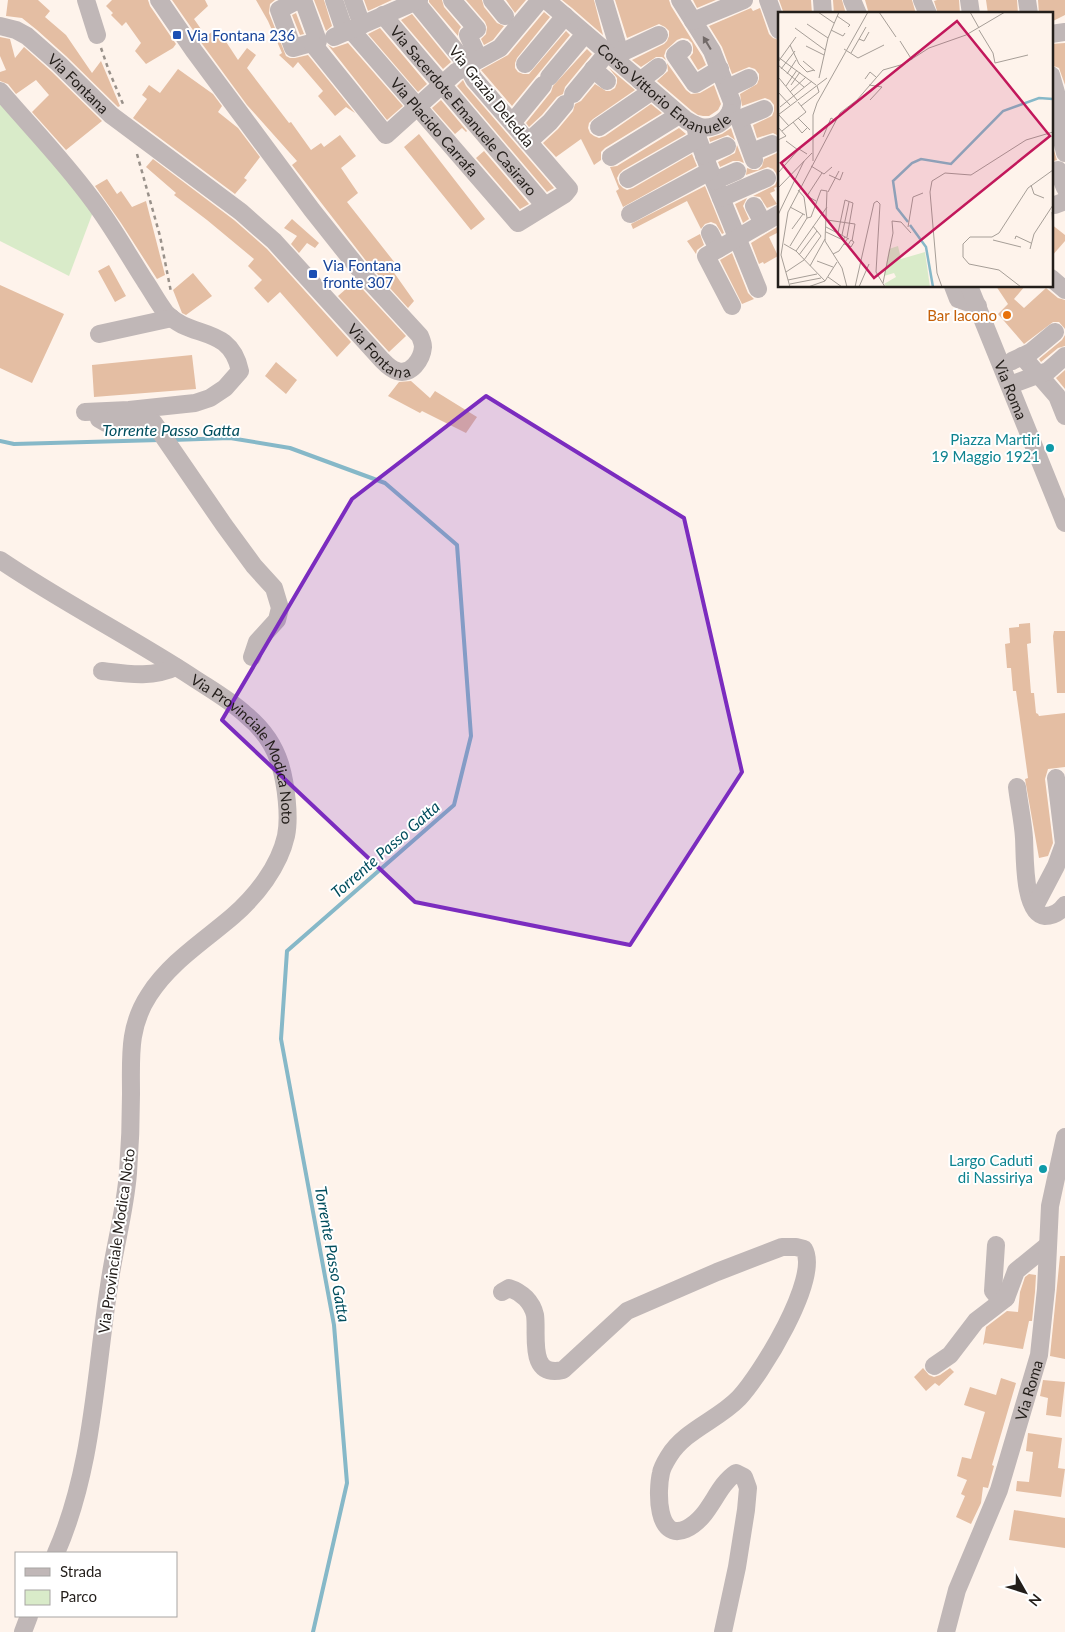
<svg xmlns="http://www.w3.org/2000/svg" width="1065" height="1632" font-family="Lato,sans-serif">
	<style>
		.green { fill: #d9ebc9 }
		.lines { fill: none; stroke-linecap: round; stroke-linejoin: round }
		.stream { stroke: #86b8c8; stroke-width: 4 }
		.building { fill: #e4bea3 }
		.path { stroke: #99918a; stroke-width: 2.5; stroke-dasharray: 4 4; stroke-linecap: butt }
		.minor { stroke: #c0b7b7; stroke-width: 18 }
		.oneway { fill: #726a68 }
		.marked { fill: #7b2cbf; fill-opacity: 0.2; stroke: #7b2cbf; stroke-width: 4; stroke-linejoin: round }
		.transit-dot { fill: #1a4fb4; stroke: #fff; stroke-width: 2 }
		.food-dot { fill: #e8710a; stroke: #fff; stroke-width: 2 }
		.culture-dot { fill: #0f9aa8; stroke: #fff; stroke-width: 2 }
		.labels { text-anchor: middle; dominant-baseline: central; stroke-width: 4; stroke-linejoin: round; paint-order: stroke }
		.transit-label { font-size: 15px; fill: #164399; stroke: #fff; text-anchor: start }
		.street-label { font-size: 15px; fill: #231e1a; stroke: #fff }
		.food-label { font-size: 15px; fill: #c56008; stroke: #fff; text-anchor: end }
		.culture-label { font-size: 15px; fill: #0d838f; stroke: #fff; text-anchor: end }
		.water-label { font-size: 16px; font-style: italic; fill: #014d5d; stroke: #fff }
		.inset-river { fill: none; stroke: #86b8c8; stroke-width: 2.5 }
		.inset-road { fill: none; stroke: #a69e97; stroke-width: 1 }
		.view { fill: #c2185b; fill-opacity: 0.15; stroke: #c2185b; stroke-width: 2.5 }
		.inset-edge { fill: none; stroke: #231e1a; stroke-width: 2.5 }
	</style>
	<rect width="100%" height="100%" fill="#fef3eb"/>
	<path class="green" d="M0,100L93,212L69,276L0,241Z"/>
	<g class="lines">
		<path class="stream" d="M172,440L230,438L290,448L385,483L457,545L471,736L454,805L287,951L281,1039L334,1325L347,1483L313,1632
			M0,441L14,444L160,440"/>
	</g>
	<path class="building" d="M8,0H38L50,11L45,17L66,35L92,73L101,61L120,106L118,107L66,56L37,30L22,18L6,16Z
		M112,0H148L150,6L176,44L173,48L146,64L135,51L141,43L126,22L122,26L111,15L113,13L106,6Z
		M172,0H205L208,6L194,19L201,29L195,33Z
		M256,0H275L270,4L269,13L286,56L290,58H295L308,55L355,113L346,107L335,116L318,96L323,91L298,62L293,68L279,55L282,53L268,21Z
		M314,0H324L332,26L326,31Z
		M364,0H392L368,11Z
		M429,0H442L444,7L461,27L459,30L458,36L429,2Z
		M466,0H482L484,7L497,23L504,26L493,40L484,45L481,39L486,34L487,27L485,22Z
		M506,0H526L515,13Z
		M562,0H594L603,35L572,8Z
		M615,0H669L671,6L702,56L706,65L698,70L690,57L693,53V47L692,43L688,39L682,38L677,40L666,50L664,56L666,60L662,57H656L641,67L632,60L664,44L667,41L669,36V31L665,27L659,24L627,38Z
		M693,0H716L697,8Z
		M779,0H811L812,14H784Z
		M833,0H842L846,14H834Z
		M865,0H912L916,14H869Z
		M937,0H959L960,14H938L934,1Z
		M986,0H1017L1018,14H988Z
		M1038,0H1065V15L1051,22V14H1039Z
		M751,8L753,11L760,8L769,34L773,38L779,40V136L773,133L757,138L753,125L772,116L774,111V105L770,100L765,98L742,106L740,94L757,84L759,79V74L755,69L749,67L732,74L722,47L709,26Z
		M544,12L550,17L517,58L515,63V68L518,72L523,74H529L566,31L570,35L512,106L481,70L508,55Z
		M296,13L304,34L300,35L292,15Z
		M412,14L451,62L443,69L401,20Z
		M217,28L238,60L247,48L256,55L247,68L289,123L291,122L311,150L321,143L324,147L340,135L356,156L341,168L358,193L347,202L395,263L390,267L414,301L408,308L370,266L292,165L297,161L247,105L200,41Z
		M380,28L427,84L418,92L368,34Z
		M0,37L10,39L15,58L24,47L52,72L102,121L66,150L32,112L49,95L36,80L16,94L8,84L0,81V72L6,70L0,56Z
		M348,43L403,106L387,120L328,45L333,48Z
		M1065,43V85L1059,68L1051,65V44Z
		M587,49L592,54L565,87L563,94L557,97L542,115L529,127L526,123L551,92L553,86Z
		M667,63L686,90L691,94L700,93L714,85L721,104L718,110L709,116H703L698,115L692,111L657,81L668,71Z
		M609,68L635,90L593,119L589,123L588,128L590,133L594,136L599,138L605,136L651,104L662,113L605,148L601,152V160L594,165L581,139L556,157L543,143L558,129L573,111L575,104L581,101L595,84L606,91H610L615,88L617,83V78Z
		M178,69L213,94L222,106L218,112L238,128L260,157L244,178L247,180L235,194L133,118L147,99L142,95L149,85L160,93Z
		M463,80L466,86L554,188L547,192L457,86Z
		M441,100L467,131L466,132L462,128L455,134L432,108Z
		M679,128L686,134L623,170L619,174L617,178L619,184L623,188L627,190L633,188L692,154L697,166L623,207L616,191L619,189L610,167L617,166Z
		M731,128L735,140L728,135L710,142L709,138L722,134Z
		M419,134L485,219L471,230L404,147Z
		M1051,141L1057,160L1051,162Z
		M737,145L744,163L739,161H733L720,167L718,162L735,153Z
		M484,151L529,204L520,209L476,158Z
		M779,152V186L774,188L775,191L770,193L777,204L767,208L760,197L753,196L775,185L778,179L776,173L773,169L768,167L746,175L747,168L753,170H758L762,166L764,159Z
		M153,159L234,220L267,249L351,342L337,357L280,292L268,303L254,288L262,280L248,266L254,259L207,220L174,195L176,193L146,167Z
		M107,179L117,194L121,191L132,207L146,201L165,275L157,279L121,223L95,186Z
		M705,186L724,233L722,234L716,224L711,222L705,224L701,229L687,201L633,229L631,224Z
		M747,198L743,206L749,219L743,223L735,204Z
		M292,219L319,243L315,248L307,243L299,253L291,244L297,236L284,228Z
		M1051,224L1065,235V241L1051,257Z
		M779,226V232L769,237L778,256L764,264L763,262L759,264L751,243Z
		M700,234L704,245L697,250L696,254L687,241Z
		M732,253L748,293L754,299L742,304L720,260Z
		M109,265L126,296L115,302L98,271Z
		M193,273L212,296L186,315L182,313L173,290Z
		M355,281L406,336L389,352L338,296Z
		M0,285L64,314L32,383L0,368Z
		M996,286H1025L1014,299L1024,308L1046,288L1058,298L1065,300V329L1059,322H1053L1024,344L998,314L1008,304Z
		M1065,335V346L1058,348L1041,362L1039,359L1062,340Z
		M192,355L196,389L94,397L92,365Z
		M276,362L297,380L286,394L265,376Z
		M1065,370V389L1056,378Z
		M411,381L430,398L435,391L477,417L466,433L422,411L420,413L388,396L399,382Z
		M1030,623L1031,643L1027,644L1031,693H1034L1036,713L1038,714L1039,716L1065,713V767L1048,769L1045,779L1053,843L1048,856L1039,858L1025,779L1028,778L1016,691H1013L1011,668H1007L1005,644L1010,643L1009,628L1019,627V624Z
		M1054,631H1065V693H1057L1053,636Z
		M1060,1256H1065V1359L1050,1356Z
		M1029,1274L1036,1275L1035,1292L1032,1321H1029L1023,1349L985,1343L983,1345L986,1327L1007,1311L1018,1312L1020,1292L1025,1277Z
		M923,1368L929,1375L934,1377L940,1375L950,1368L954,1372L939,1386L935,1383L926,1391L914,1377Z
		M1001,1378L1016,1383L992,1465L994,1466L988,1488L983,1487L981,1503L971,1524L956,1517L965,1496L961,1494L967,1480L957,1476L962,1457L971,1459L985,1412L964,1405L970,1387L996,1395Z
		M1043,1380L1065,1382L1061,1417L1046,1415L1048,1398L1040,1396Z
		M1028,1433L1062,1438L1058,1468L1065,1469L1061,1497L1016,1491L1017,1481L1029,1482L1033,1452L1026,1451Z
		M1014,1510L1065,1518V1548L1009,1540Z"/>
	<g class="lines">
		<path class="path" d="M101,48L109,71L123,104
			M137,154L160,236L171,292"/>
		<g class="minor">
			<path d="M86,0L97,35"/>
			<path d="M298,0L279,10L293,48L318,41L303,0"/>
			<path d="M334,0L345,32"/>
			<path d="M353,0L362,25"/>
			<path d="M452,0L477,29L468,35L479,59"/>
			<path d="M492,0L505,16"/>
			<path id="s1" d="M546,0L686,120C691,123 696,126 701,127C716,130 733,117 732,102L712,51L680,0"/>
			<path d="M604,0L619,50"/>
			<path d="M768,0L779,30"/>
			<path d="M822,0L823,14"/>
			<path d="M852,0L858,14"/>
			<path d="M922,0L928,14"/>
			<path d="M969,0L971,14"/>
			<path d="M1027,0L1029,14"/>
			<path id="s2" d="M383,15L545,206"/>
			<path d="M693,21L744,0"/>
			<path id="s3" d="M0,26L16,30L27,36L59,64L111,115L241,212L259,228L274,241L381,359C385,363 390,369 397,371C411,376 422,359 423,347C423,343 421,339 420,336L363,274L312,210L194,51L159,0"/>
			<path id="s4" d="M351,30L518,223L565,194L569,189L474,79L464,61L415,1"/>
			<path d="M1051,34L1065,32"/>
			<path d="M334,37L419,0"/>
			<path d="M312,43L386,135L456,72L500,48L540,0"/>
			<path d="M683,49L675,55L695,84L720,69"/>
			<path d="M619,50L625,51L659,35"/>
			<path d="M525,64L565,16"/>
			<path d="M593,69L607,81"/>
			<path d="M1051,75L1061,110L1058,123L1065,153"/>
			<path d="M549,77L585,34"/>
			<path d="M640,81L658,67"/>
			<path d="M728,88L749,78"/>
			<path d="M0,91C30,126 64,161 91,198C111,224 127,253 145,281C152,291 158,303 166,313C191,340 230,324 240,371L225,388L210,398L195,403L129,410L85,412"/>
			<path d="M573,94L607,53"/>
			<path d="M730,113L739,119L754,160"/>
			<path d="M739,119L764,109"/>
			<path d="M512,123L543,85"/>
			<path d="M695,125L698,139L710,171L758,289"/>
			<path d="M599,127L652,91"/>
			<path d="M528,142L550,122L565,104"/>
			<path d="M752,152L772,144"/>
			<path d="M704,156L727,146"/>
			<path d="M611,157L679,115"/>
			<path d="M1058,170L1065,188"/>
			<path d="M628,179L698,139"/>
			<path d="M714,181L737,171"/>
			<path d="M721,198L767,178"/>
			<path d="M1055,205L1065,201"/>
			<path d="M754,206L763,223"/>
			<path d="M630,214L710,171"/>
			<path d="M710,233L718,249"/>
			<path d="M1051,278L1065,290"/>
			<path d="M953,286L958,299L978,306"/>
			<path id="s5" d="M969,286L1065,523"/>
			<path d="M732,306L706,256L779,214"/>
			<path d="M99,334L172,318"/>
			<path d="M1022,356L1057,396L1065,416"/>
			<path d="M1012,361L1031,352L1055,332"/>
			<path d="M1010,385L1048,371L1065,356"/>
			<path d="M98,412L99,419L106,423H154L224,525L254,566L274,588L280,608L277,620L257,642L252,657"/>
			<path id="s6" d="M0,560C62,602 129,636 192,677C210,689 230,700 246,715C262,728 274,745 280,764C286,784 290,817 286,836C279,867 256,896 233,916C204,941 170,962 149,995C128,1027 131,1057 131,1094C131,1120 130,1147 128,1173C125,1211 114,1249 109,1286C95,1376 93,1469 56,1553"/>
			<path d="M102,671C128,674 153,678 176,667"/>
			<path d="M1017,787C1019,804 1023,821 1024,838C1025,854 1023,914 1045,916C1054,916 1060,912 1065,905"/>
			<path d="M1035,906L1056,866L1064,844L1056,778"/>
			<path d="M996,1245L993,1291L998,1297L1006,1298"/>
			<path d="M502,1292L509,1288C522,1292 532,1302 535,1315C538,1334 527,1378 563,1370L627,1311L717,1272L782,1247H796L804,1249C821,1278 760,1376 739,1398C718,1420 685,1430 669,1456C666,1461 662,1467 661,1473C657,1490 656,1542 686,1529C711,1517 715,1487 736,1473L744,1477L748,1488L746,1510L737,1567L723,1632"/>
			<path d="M934,1366L950,1355L976,1321L1006,1298L1016,1271L1048,1245"/>
			<path d="M23,1632L29,1616"/>
			<path id="s7" d="M946,1632L957,1590L999,1490L1039,1355L1046,1289L1050,1206L1065,1137"/>
		</g>
	</g>
	<defs><path id="oneway-solid" d="M-6-.8H1V-3.2L6.5 0L1 3.2V.8H-6Z" transform="scale(1.25)"/></defs>
	<use class="oneway" href="#oneway-solid" transform="translate(707 43) rotate(-121)"/>
	<path class="marked" d="M486,396L684,518L742,772L630,945L415,902L222,720L352,499Z"/>
	<g class="transit-dot">
		<rect x="172" y="30" width="10" height="10" rx="2.5"/>
		<rect x="308" y="269" width="10" height="10" rx="2.5"/>
	</g>
	<circle class="food-dot" cx="1007" cy="315" r="5"/>
	<g class="culture-dot">
		<circle cx="1050" cy="448" r="5"/>
		<circle cx="1043" cy="1169" r="5"/>
	</g>
	<g class="labels">
		<g class="transit-label">
			<text x="187" y="35">Via Fontana 236</text>
			<text x="323" y="265">Via Fontana<tspan x="323" dy="17">fronte 307</tspan></text>
		</g>
		<g class="street-label">
			<text stroke="none"><textPath href="#s1" startOffset="151">Corso Vittorio Emanuele</textPath></text>
			<text stroke="none"><textPath href="#s3" startOffset="99">Via Fontana</textPath></text>
			<text transform="translate(492 96) rotate(51)">Via Grazia Deledda</text>
			<text stroke="none"><textPath href="#s2" startOffset="125">Via Sacerdote Emanuele Casiraro</textPath></text>
			<text stroke="none"><textPath href="#s4" startOffset="128">Via Placido Carrafa</textPath></text>
			<text stroke="none"><textPath href="#s3" startOffset="504">Via Fontana</textPath></text>
			<text stroke="none"><textPath href="#s5" startOffset="112">Via Roma</textPath></text>
			<text stroke="none"><textPath href="#s6" startOffset="319">Via Provinciale Modica Noto</textPath></text>
			<text transform="translate(116 1241) rotate(-82)">Via Provinciale Modica Noto</text>
			<text stroke="none"><textPath href="#s7" startOffset="256">Via Roma</textPath></text>
		</g>
		<g class="food-label">
			<text x="997" y="315">Bar Iacono</text>
		</g>
		<g class="culture-label">
			<text x="1040" y="439">Piazza Martiri<tspan x="1040" dy="17">19 Maggio 1921</tspan></text>
			<text x="1033" y="1160">Largo Caduti<tspan x="1033" dy="17">di Nassiriya</tspan></text>
		</g>
		<g class="water-label">
			<text x="171" y="429">Torrente Passo Gatta</text>
			<text transform="translate(385 849) rotate(-41)">Torrente Passo Gatta</text>
			<text transform="translate(333 1254) rotate(80)">Torrente Passo Gatta</text>
		</g>
	</g>
	<g transform="translate(778 12)">
		<rect width="275" height="275" fill="#fef3eb"/>
		<path d="M120,234L123,247L147,240L152,275H109L106,272L118,265L116,261L106,264L111,237Z" fill="#d9ebc9"/>
		<path class="inset-river" d="M130,210L119,196L115,169L134,151L143,147L173,152L225,99L261,86L275,87M132,213L148,235L155,275"/>
		<path class="inset-road" d="M40,0L56,11M101,0L118,25M192,0L201,16M59,4L72,13L70,15M29,12L50,26M17,16L47,38M53,18L65,24L67,21M201,18L215,41L217,51L250,43M81,27L86,29L91,20M122,29L134,48M12,33L21,52L29,60L36,58M28,34L46,43M66,37L80,46L106,33M73,41L88,15M0,45L38,73M25,49L37,59M0,50L18,25M0,53L26,75M3,57L17,39M9,62L18,48M1,66L19,88M41,66L50,26L61,0M87,67L92,60L98,65M13,73L22,60M91,73L104,75L92,88M8,74L19,58M0,80L12,93M12,80L28,65M23,94L41,80L39,74M2,95L34,69M0,102L11,114M0,103L49,66M20,106L32,118M15,110L24,121L29,116M0,115L8,124L0,128M4,119L28,100L20,90M45,125L53,106L58,109M8,129L20,138M35,149V103L39,91L90,0M33,154L46,162L54,155M0,161L21,137L29,142M51,163L62,168L65,160M253,173L256,182L266,186M0,176L34,141M20,178L26,185L29,206L33,205L43,178L49,179L47,229L64,256L69,275M50,180L61,159M38,189L29,184L44,161M12,195L27,203M274,200L275,218M0,203L26,149M49,208L77,212L74,229M48,215L71,227M130,215L135,185L145,181M14,217L25,202M48,220L65,228L67,225M60,221L67,188L75,191L69,225M64,223L71,190M237,227L238,224L253,231M215,228L243,235M6,232L18,239L47,269M66,232L70,233L72,234L73,235L76,230L73,228L70,233M12,234L29,206M252,237L256,222L275,193M18,239L49,195M55,242L61,239L70,226M21,243L39,219M39,249L55,255M32,254L47,227M8,260L26,248L43,224L35,214M50,265L64,275M10,268L39,262M105,271L115,221L114,209L123,210L133,221M12,272L43,266M12,275L3,243L10,200L62,101L79,88L105,58L126,52L151,36L188,23L227,0M30,275L47,269L59,250M77,275L96,191L99,189L102,192L98,260L107,275M81,275L91,252M164,275L159,261L152,180L154,169L167,161L193,163L248,128L275,120M243,275L221,258L191,252L185,245V232L192,225H214L221,221L250,176L275,158"/>
		<path class="view" d="M179,9L272,124L96,266L3,151Z"/>
		<rect width="275" height="275" class="inset-edge"/>
	</g>
	<rect x="15" y="1552" width="162" height="65" fill="#ffffff" stroke="#a7a5a3"/>
	<rect x="25" y="1568" width="25" height="8" fill="#c0b7b7" stroke="#a7a5a3"/>
	<text x="60" y="1577" font-size="15" fill="#231e1a">Strada</text>
	<rect x="25" y="1590" width="25" height="15" fill="#d9ebc9" stroke="#a7a5a3"/>
	<text x="60" y="1602" font-size="15" fill="#231e1a">Parco</text>
	<g transform="translate(1025 1592) rotate(129)" stroke="#ffffff" stroke-width="4" paint-order="stroke">
	<path d="M0-4L9 19L0 12L-9 19Z" fill="#231e1a"/>
	<text y="-8" font-size="14" font-weight="bold" text-anchor="middle" fill="#231e1a">N</text>
	</g>
</svg>
